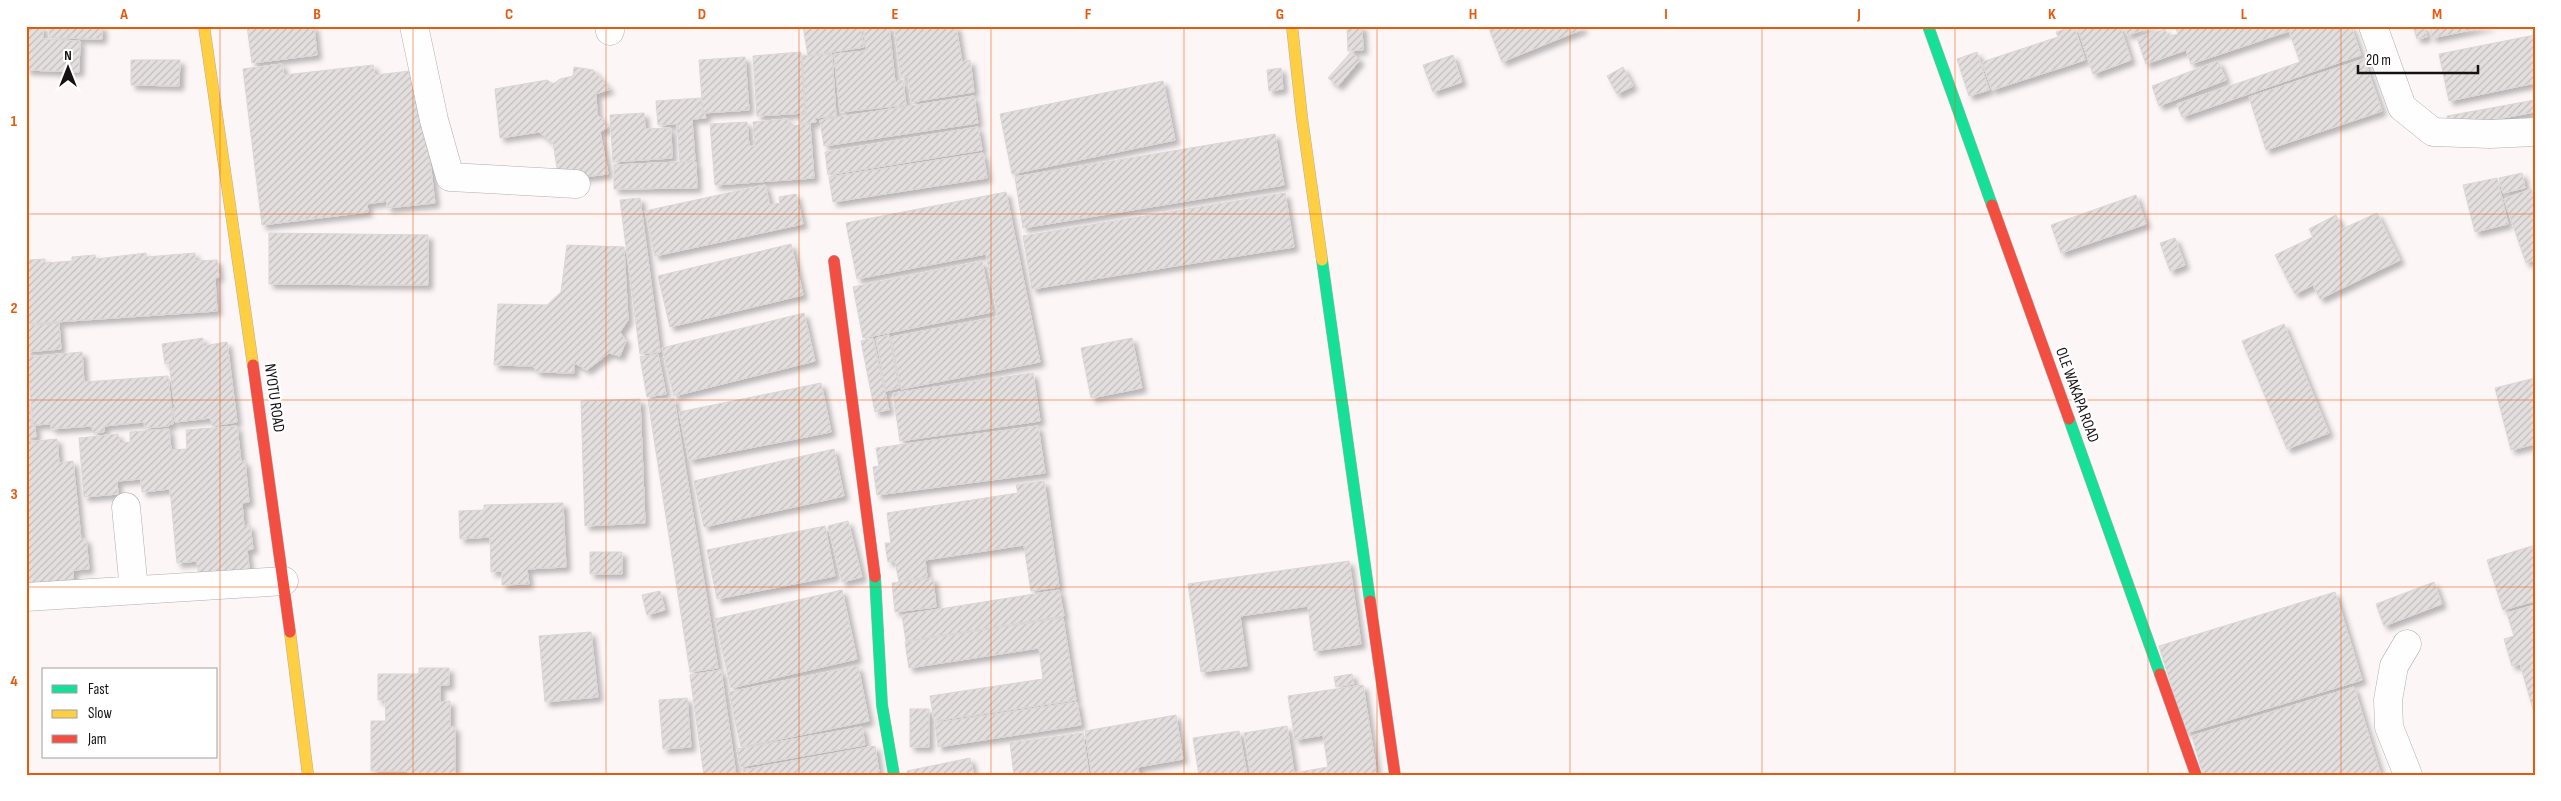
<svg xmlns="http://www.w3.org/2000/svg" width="2561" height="801" font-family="'Sofia Sans Condensed',sans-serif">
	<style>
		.building { fill: url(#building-hatch); stroke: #dbd6d7; filter: url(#shadow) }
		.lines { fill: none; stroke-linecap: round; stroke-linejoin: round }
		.street-casing { stroke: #b1adae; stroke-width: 29 }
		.fast-casing { stroke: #b1adae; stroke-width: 12 }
		.slow-casing { stroke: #b1adae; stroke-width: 12 }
		.jam-casing { stroke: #b1adae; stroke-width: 12 }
		.street { stroke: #fffefe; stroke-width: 28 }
		.fast { stroke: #16e098; stroke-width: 11 }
		.slow { stroke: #ffcf43; stroke-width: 11 }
		.jam { stroke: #f24e42; stroke-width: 11 }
		.grid { fill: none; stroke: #e8590c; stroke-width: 1; stroke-opacity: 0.55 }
		.labels { text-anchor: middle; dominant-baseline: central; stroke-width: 4.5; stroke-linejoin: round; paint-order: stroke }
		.street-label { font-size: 16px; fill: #151112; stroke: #fff }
		.neatline { fill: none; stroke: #e8590c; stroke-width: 2 }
		.grid-label { font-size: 16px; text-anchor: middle; font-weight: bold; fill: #e8590c }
	</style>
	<defs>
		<pattern id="building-hatch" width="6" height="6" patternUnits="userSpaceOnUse" patternTransform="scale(1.25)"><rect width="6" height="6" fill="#e4dfdf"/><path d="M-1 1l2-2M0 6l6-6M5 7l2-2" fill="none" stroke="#c3bebe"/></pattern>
		<filter id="shadow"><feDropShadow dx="4.5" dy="4.5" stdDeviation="2.5" flood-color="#0004"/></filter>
	</defs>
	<rect width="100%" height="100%" fill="#fcf6f7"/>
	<path class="building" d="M26,26H43V39L80,41L79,72L26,70Z
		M49,26H102V39L49,38Z
		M247,26H314L317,55L252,63Z
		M803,26H860L864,47L808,56Z
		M863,26H889L895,82L903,80L906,105L840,112L834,54L866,51Z
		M894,26H956L962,62L970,60L974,92L911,102L908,77L901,78Z
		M1347,26H1362L1363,50L1348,51Z
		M1488,26H1582L1583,29L1502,62Z
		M2074,26L2085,60L1992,90L1982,62L2058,37L2056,32Z
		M2077,26H2120L2131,60L2093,74Z
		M2125,26H2156L2127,35Z
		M2181,26H2351L2361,55L2182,117L2177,104L2300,62L2289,31L2191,64L2186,50L2146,64L2137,38L2165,29L2168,37L2178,34L2176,28Z
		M2413,26H2424L2427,37L2417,39Z
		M2430,26H2490L2432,38Z
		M2535,35V83L2449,101L2439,54Z
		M801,52L805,113L757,116L753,56Z
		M1351,52L1360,60L1338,86L1328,78Z
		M1977,52L1989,90L1969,96L1957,59Z
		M832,54L836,116L815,118L816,122L800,124V115L806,114L802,56Z
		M1453,55L1462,82L1433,92L1423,65Z
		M745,57L749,110L703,113L699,60Z
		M2364,59L2382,111L2266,150L2249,97Z
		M131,60H180L179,86L131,85Z
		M2218,61L2226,80L2159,106L2152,86Z
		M282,64L284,75L373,65L375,75L419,70L435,203L387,208V201L367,204L368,212L262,225L243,69Z
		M574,67L593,70L610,89L596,94L597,114L608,127L600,132L608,174L559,180L553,143L539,132L500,138L495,89L547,80L553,84L560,79L573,76Z
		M1623,67L1633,86L1617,94L1607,76Z
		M1281,68L1283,89L1269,91L1267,70Z
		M1163,81L1175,140L1012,174L1000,114Z
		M974,96L978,123L824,146L820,120Z
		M701,98L702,113H705L706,118L692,119L695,160L680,162L677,124L658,125L656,101Z
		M2535,100V112L2449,128L2447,116Z
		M644,113L645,129L671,128L672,158L613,162L610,115Z
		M788,119V126L810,124L814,178L715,185L710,124L747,122L749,146H755L753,122Z
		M978,127L982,150L828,175L825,152Z
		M1275,134L1284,185L1023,228L1015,177Z
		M983,153L987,178L833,202L829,177Z
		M680,162H696L697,188L614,189V165Z
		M2522,173L2525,188L2503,193L2499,178Z
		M2497,178L2508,224L2475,232L2463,185Z
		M765,185L770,205L780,203L779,197L796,194L803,224L655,256L645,211Z
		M2531,189L2535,200V260L2526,263L2504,199Z
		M1006,192L1040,362L901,389L891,337L998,317L986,254L857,279L846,223Z
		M1285,193L1294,247L1032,289L1023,236Z
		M2136,195L2146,224L2061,253L2051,225Z
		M640,198L660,352L640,354L620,200Z
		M2377,213L2400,260L2320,299L2313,285L2295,294L2275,255L2313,237L2309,229L2336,215L2342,229Z
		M269,233L428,235V285L269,284Z
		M2175,238L2185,265L2170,271L2160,243Z
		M791,244L803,295L670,327L658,276Z
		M567,245L624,247L628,320L620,332L626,341L620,356L609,353L587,370L574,363V373L537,372L533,366L494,365L498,304L547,305L561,292Z
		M146,253V257L195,253V261L217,260L219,277L215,278L217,311L26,324L27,260L45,259V263L72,261V257L95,255L96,259Z
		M982,261L992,312L863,338L853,287Z
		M804,313L815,361L674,396L662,348Z
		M59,323L61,349L26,352V326Z
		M2284,324L2329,433L2287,449L2242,341Z
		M889,335L899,388L886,391L876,338Z
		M203,338V346L227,342L237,422L212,426L211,418L175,422L173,408H175L169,363L165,364L162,344Z
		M873,338L889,410L875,412L861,341Z
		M1132,338L1142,388L1091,398L1081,348Z
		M82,352L84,382L168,376L173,424H169V426L145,428L144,422L104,426V432L93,433L92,426L51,429V424L33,425L27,357Z
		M658,354L666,394L647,397L640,357Z
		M1033,373L1040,421L900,441L893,393Z
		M2535,378V444L2511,450L2495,388Z
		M821,383L831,432L689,460L679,412Z
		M674,398L718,668L690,672L648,400Z
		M26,399H29L32,426H35L36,437L26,438Z
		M640,399L645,523L585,526L581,401Z
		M237,426L241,462L245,461L249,502L242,503L244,526L250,525L253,549L247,550L250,574L199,578L197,561L177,563L170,489L142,492L141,479L117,481L118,494L84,497L79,438L118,434L119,443L130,442V432L169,429L171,450L187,449L186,430Z
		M1038,426L1045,473L877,495L873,467L879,466L876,448Z
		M57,439L59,463L73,461L81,539H86L89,569L73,570L74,588L26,593V442Z
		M834,449L844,496L704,527L694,481Z
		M1044,481L1059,587L1031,591L1024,545L925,560L927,577L899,582L895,561L888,562L885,543H891L887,513L1018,493L1016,485Z
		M563,503L566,567L527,569L529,584L502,585V571L491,572L490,537L460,539L459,511L484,510V505Z
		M848,521L862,577L842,582L828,526Z
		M825,526L835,576L717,599L707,550Z
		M2535,545V601L2503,610L2487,560Z
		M590,552H622V574H590Z
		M1349,561L1361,644L1314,651L1308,606L1240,616L1247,666L1201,672L1188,584Z
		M933,578L936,607L895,612L892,583Z
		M2434,582L2442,604L2384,626L2376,604Z
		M842,590L857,659L731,688L715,619Z
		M1059,590L1064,616L906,641L902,615Z
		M660,591L665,610L647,615L642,595Z
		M2335,592L2362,680L2186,733L2159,646Z
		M2535,605V716L2520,664L2512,666L2504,639L2514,636L2507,613Z
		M1063,618L1076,700L934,721L930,696L1043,679L1039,648L909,668L905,642Z
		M591,632L598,697L545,702L539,636Z
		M858,666L869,721L741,747L729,692Z
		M419,668H449V685H440V702L450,701V727H455V775H408V771H371V721H386L385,700H378V674H419Z
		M721,670L736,775H704L690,675Z
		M1352,674L1354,684L1336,687L1334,677Z
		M1363,685L1377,775H1251L1244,733L1287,726L1294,773L1328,767L1323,735L1295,740L1288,696Z
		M2354,687L2381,775H2203L2192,736Z
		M687,698L691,747L663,749L659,700Z
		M1077,702L1081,725L938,747L935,723Z
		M910,709H929V747H910Z
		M1176,715L1183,759L1138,767L1139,775H1092L1085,731Z
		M862,727L865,745L740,767L737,749Z
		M1239,731L1247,775H1199L1193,738Z
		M1083,733L1089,775H1014L1010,743Z
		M875,746L879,772L869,775H744L743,770Z
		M970,758L974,775H907V771Z"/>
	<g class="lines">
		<g class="street-casing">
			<path id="street" d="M414,26L434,120L450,177L576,184
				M609,26L610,31
				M2373,26L2402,107L2433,132L2490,134L2535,132
				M126,507L134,590
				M26,597L284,581
				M2407,644L2394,666L2388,700L2389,727L2408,775"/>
		</g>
		<g class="fast-casing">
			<path id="fast" d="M1928,26L1992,205
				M1322,260L1370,601
				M2069,419L2160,674
				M875,577L882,705L894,775"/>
		</g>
		<g class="slow-casing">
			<path id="slow" d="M204,26L253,365
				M1292,26L1302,118L1322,260
				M290,632L308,775"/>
		</g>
		<g class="jam-casing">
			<path id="jam" d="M1992,205L2069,419
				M834,261L875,577
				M253,365L290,632
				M1370,601L1395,775
				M2160,674L2196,775"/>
		</g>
		<use href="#street" class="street"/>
		<use href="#fast" class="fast"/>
		<use href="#slow" class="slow"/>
		<use href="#jam" class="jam"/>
	</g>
	<path class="grid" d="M220,26V775M413,26V775M606,26V775M799,26V775M991,26V775M1184,26V775M1377,26V775M1570,26V775M1762,26V775M1955,26V775M2148,26V775M2341,26V775M26,214H2535M26,400H2535M26,587H2535"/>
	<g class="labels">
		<g class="street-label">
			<text transform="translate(2077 395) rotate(70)">OLE WAKAPA ROAD</text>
			<text transform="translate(274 398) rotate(82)">NYOTU ROAD</text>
		</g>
	</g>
	<rect width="2561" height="801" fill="none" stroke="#ffffff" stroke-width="55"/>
	<rect x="42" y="668" width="175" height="90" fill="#ffffff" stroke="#a1a0a0"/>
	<rect x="52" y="685" width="25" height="8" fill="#16e098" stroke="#a1a0a0"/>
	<text x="88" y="694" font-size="15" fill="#151112">Fast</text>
	<rect x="52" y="710" width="25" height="8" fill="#ffcf43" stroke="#a1a0a0"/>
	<text x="88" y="718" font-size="15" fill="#151112">Slow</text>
	<rect x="52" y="735" width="25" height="8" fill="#f24e42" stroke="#a1a0a0"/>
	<text x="88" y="744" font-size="15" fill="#151112">Jam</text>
	<g transform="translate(68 68)" stroke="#ffffff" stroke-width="4" paint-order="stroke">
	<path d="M0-4L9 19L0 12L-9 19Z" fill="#151112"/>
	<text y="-8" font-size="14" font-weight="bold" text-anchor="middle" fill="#151112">N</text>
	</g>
	<path d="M2358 65v8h120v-8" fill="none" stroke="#151112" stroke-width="2.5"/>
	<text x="2366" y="65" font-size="15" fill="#151112" stroke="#ffffff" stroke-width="4" paint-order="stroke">20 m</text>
	<rect x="28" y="28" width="2506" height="746" class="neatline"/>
	<g class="grid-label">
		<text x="124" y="19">A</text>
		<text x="317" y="19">B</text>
		<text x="509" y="19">C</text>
		<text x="702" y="19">D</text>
		<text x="895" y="19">E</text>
		<text x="1088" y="19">F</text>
		<text x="1280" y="19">G</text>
		<text x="1473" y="19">H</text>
		<text x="1666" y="19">I</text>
		<text x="1859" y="19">J</text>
		<text x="2052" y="19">K</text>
		<text x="2244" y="19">L</text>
		<text x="2437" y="19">M</text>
		<text x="14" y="126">1</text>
		<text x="14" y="313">2</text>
		<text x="14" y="499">3</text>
		<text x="14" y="686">4</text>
	</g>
</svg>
